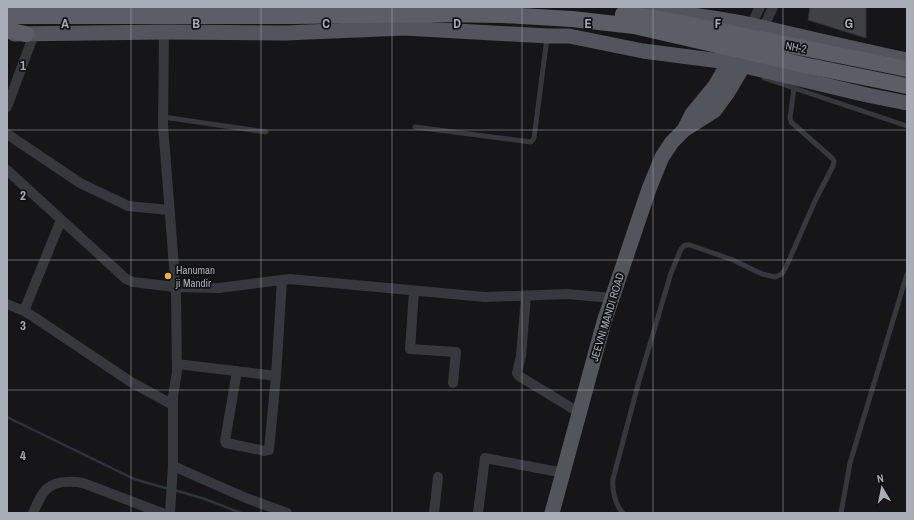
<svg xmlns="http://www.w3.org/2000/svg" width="914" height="520" font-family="'Archivo Narrow',sans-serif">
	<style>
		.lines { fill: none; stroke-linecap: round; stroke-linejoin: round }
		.stream { stroke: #2c353c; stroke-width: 2.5 }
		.building { fill: #404145; stroke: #303034 }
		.service { stroke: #37383d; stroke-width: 5 }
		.minor { stroke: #37383d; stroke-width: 10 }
		.primary { stroke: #53555c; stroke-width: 15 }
		.trunk { stroke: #5b5e65; stroke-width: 16 }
		.grid { fill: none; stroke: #a8adb8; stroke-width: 1; stroke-opacity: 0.55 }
		.poi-dot { fill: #f2b134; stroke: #111113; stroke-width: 1.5 }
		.labels { text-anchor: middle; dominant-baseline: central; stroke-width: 3.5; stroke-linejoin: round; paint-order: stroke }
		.street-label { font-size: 11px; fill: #a8adb8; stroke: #111113 }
		.poi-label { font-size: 11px; fill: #a8adb8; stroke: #111113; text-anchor: start }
		.grid-label { font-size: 13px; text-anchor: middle; font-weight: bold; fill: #a8adb8; stroke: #111113; stroke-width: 3.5; stroke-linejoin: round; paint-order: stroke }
	</style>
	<rect width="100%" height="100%" fill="#161618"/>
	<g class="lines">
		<path class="stream" d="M7,417L134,479L169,489
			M174,490L205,499L241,513"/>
	</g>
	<path class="building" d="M810,7H866V38L808,20Z"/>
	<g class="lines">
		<path class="service" d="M764,78L907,126
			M163,117L266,132
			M415,127L531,142L534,138L547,38
			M623,513C615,505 612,490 613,479L639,381L671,273L681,249L685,245H690L733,260L762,274L775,277L782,274L786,267L815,201L833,166L834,161L832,158L791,122L790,118L794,88
			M841,513L850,463L907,274"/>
		<path class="minor" d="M751,25L760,7
			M763,28L773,7
			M164,32L163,125L176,292L177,372L173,396V466L170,513
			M7,107L34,34
			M7,134L80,183L124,204L128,206L169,210
			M7,170L126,279L133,282L175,287L219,288L290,279L485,297L567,294L612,298
			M414,291L410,349L456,352L453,383
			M526,296L521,356L517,373L519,376L580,413
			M7,304L24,311L34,317L131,382L173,405
			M24,311L61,220
			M177,364L276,376L282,280
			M237,371L225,441L226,443L265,451L269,450L276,376
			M173,466L246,498L287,513
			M33,513C37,505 42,490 51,486C59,481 74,481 83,483L162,513
			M434,513L438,477
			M478,513L485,458L564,473"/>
		<path class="primary" d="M628,7C670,12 712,16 752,25C804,37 855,49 907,60
			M14,34L164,32L285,33L404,28L548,36H569L643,51L728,62L867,95L907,103
			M684,130L692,114L715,86L733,55
			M552,513L604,322L649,189L662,157L672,142L684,130L714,111L728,92L741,70L763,28"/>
		<path class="trunk" d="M623,14L660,19L686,24L907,69
			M7,16H294L437,14L503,15L572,19L634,26L804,65L907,86
			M7,30L26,34"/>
	</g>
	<path class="grid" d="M131,7V513M261,7V513M392,7V513M522,7V513M653,7V513M783,7V513M7,130H907M7,260H907M7,390H907"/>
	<circle class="poi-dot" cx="168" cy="276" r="4"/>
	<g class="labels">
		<g class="street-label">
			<text transform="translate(796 47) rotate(11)">NH-2</text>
			<text transform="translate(607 317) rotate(-73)">JEEVNI MANDI ROAD</text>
		</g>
		<g class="poi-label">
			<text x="176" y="270">Hanuman<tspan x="176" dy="13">ji Mandir</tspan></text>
		</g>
	</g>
	<g class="grid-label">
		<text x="65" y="28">A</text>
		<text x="196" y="28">B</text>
		<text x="326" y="28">C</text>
		<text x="457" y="28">D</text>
		<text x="588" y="28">E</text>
		<text x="718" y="28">F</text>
		<text x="849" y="28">G</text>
		<text x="23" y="70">1</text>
		<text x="23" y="200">2</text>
		<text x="23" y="330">3</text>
		<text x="23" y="460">4</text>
	</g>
	<rect width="914" height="520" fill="none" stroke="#a8adb8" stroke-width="16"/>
	<g transform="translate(882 488) rotate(350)" stroke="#111113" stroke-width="3" paint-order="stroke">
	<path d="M0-3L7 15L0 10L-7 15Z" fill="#a8adb8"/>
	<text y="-6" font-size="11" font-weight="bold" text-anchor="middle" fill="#a8adb8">N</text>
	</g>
</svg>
